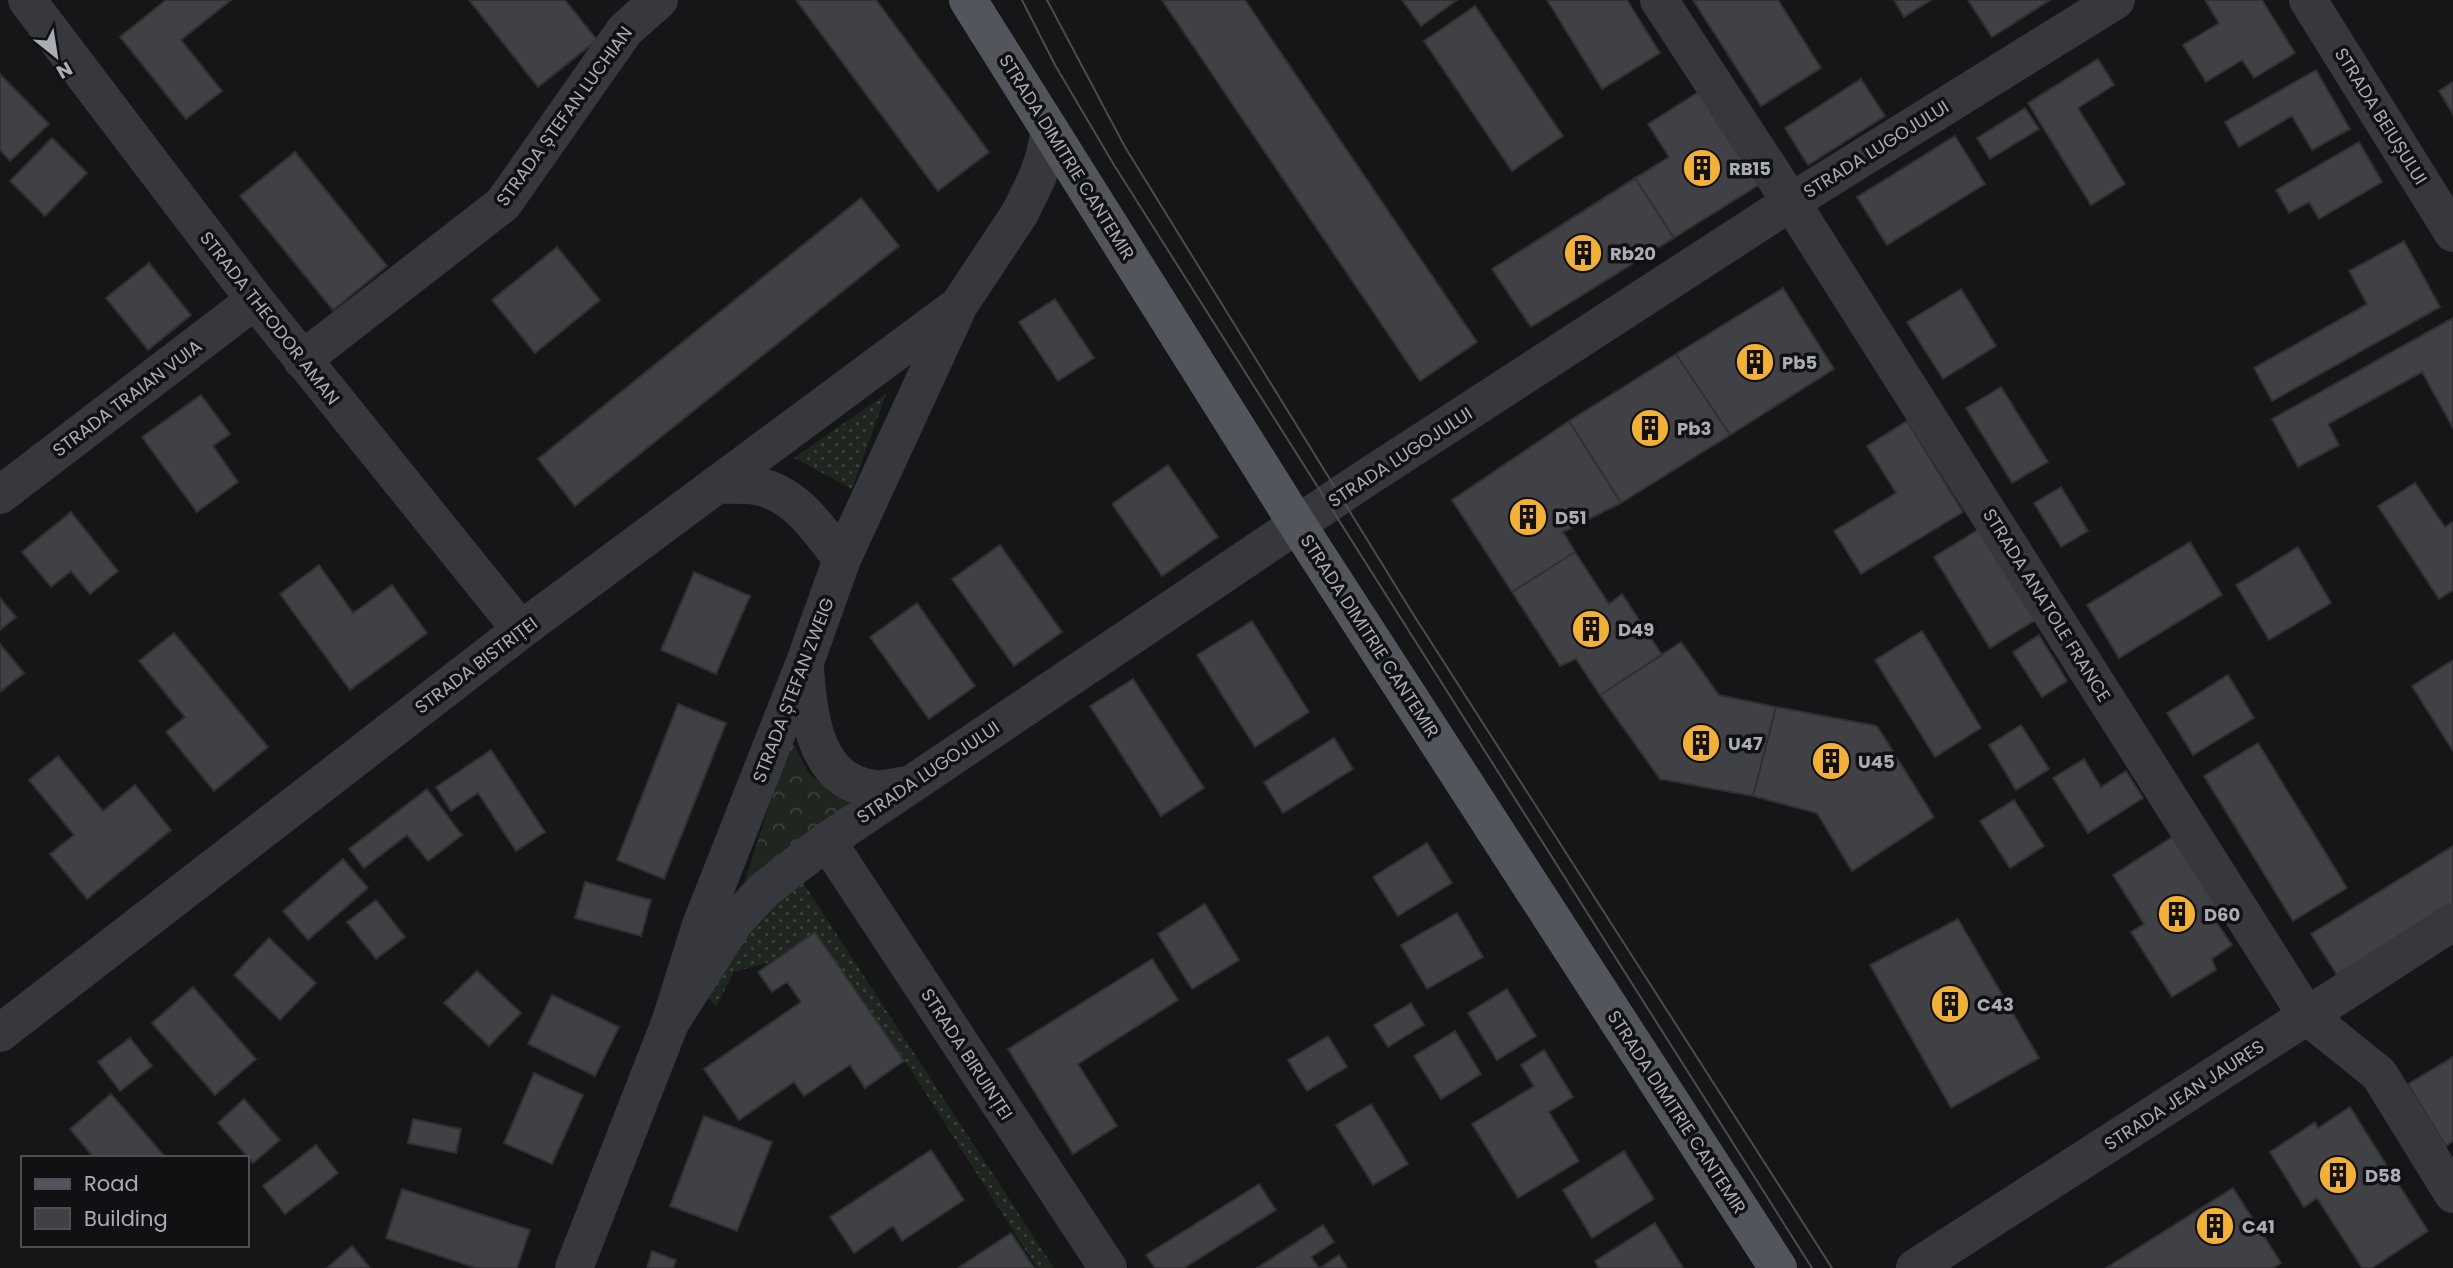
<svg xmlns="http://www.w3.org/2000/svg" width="2453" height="1268" font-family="Poppins,sans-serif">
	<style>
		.grass { fill: url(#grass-dots) }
		.park { fill: url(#park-crowns) }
		.building { fill: #404145; stroke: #303034; stroke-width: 2 }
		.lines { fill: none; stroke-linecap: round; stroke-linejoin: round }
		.street { stroke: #37383d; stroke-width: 38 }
		.primary { stroke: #53555c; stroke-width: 38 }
		.tram { stroke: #4a4c52; stroke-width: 2 }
		.labels { text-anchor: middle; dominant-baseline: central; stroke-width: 7; stroke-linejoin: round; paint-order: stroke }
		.street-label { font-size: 18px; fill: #a8adb8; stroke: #111113 }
		.poi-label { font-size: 18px; font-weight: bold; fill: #a8adb8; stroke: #111113; text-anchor: start }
	</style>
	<defs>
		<pattern id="grass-dots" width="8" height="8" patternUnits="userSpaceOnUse" patternTransform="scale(1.75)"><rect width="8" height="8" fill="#1e261f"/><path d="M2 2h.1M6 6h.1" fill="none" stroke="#3c433d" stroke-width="1.8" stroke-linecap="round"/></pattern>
		<pattern id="park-crowns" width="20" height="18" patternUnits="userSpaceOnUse" patternTransform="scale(1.75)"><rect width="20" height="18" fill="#1e261f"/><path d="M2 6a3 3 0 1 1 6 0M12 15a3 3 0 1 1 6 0" fill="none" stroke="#3c433d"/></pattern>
	</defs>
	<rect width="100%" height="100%" fill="#161618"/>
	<path class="grass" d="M886,394L852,489L794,458Z
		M802,881L1054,1268H1037L905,1061L815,933L774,961L734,972L716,1007L704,992L755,915Z"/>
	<path class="park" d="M791,740L810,775L851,801L738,901Z"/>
	<path class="building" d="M166,0H231L181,40L222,91L186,119L120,37Z
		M469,0H565L597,40L538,87Z
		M796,0H876L989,152L938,191Z
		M1162,0H1245L1477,342L1420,381Z
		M1402,0H1457L1421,26Z
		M1547,0H1627L1660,53L1602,89Z
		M1693,0H1778L1821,68L1761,106Z
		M1894,0H1931L1904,17Z
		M1968,0H2050L1992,37Z
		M2205,0H2262L2295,53L2254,78L2242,60L2206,82L2183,45L2219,23Z
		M1475,6L1563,136L1512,171L1424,41Z
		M2098,59L2114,85L2078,108L2125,184L2091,205L2028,103Z
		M2316,70L2350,129L2312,150L2292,116L2239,147L2225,122Z
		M0,74L49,124L10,161L0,150Z
		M1861,79L1885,116L1808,165L1785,128Z
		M2453,82V114L2439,91Z
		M1700,91L1762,183L1531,327L1492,269L1669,157L1648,124Z
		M1700,91L1762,183L1674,238L1635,178L1669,157L1648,124Z
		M2025,108L2039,129L1990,159L1977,138Z
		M1955,136L1985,184L1887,245L1857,197Z
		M52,138L87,173L45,216L10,181Z
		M2359,142L2382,182L2319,219L2309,202L2289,213L2276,190Z
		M295,152L387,266L333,310L240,196Z
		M1635,178L1674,238L1531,327L1492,269Z
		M861,198L899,246L575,506L538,459Z
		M2404,241L2440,307L2272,401L2254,368L2367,304L2349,271Z
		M557,247L600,300L535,353L492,300Z
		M149,263L191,315L148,350L106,298Z
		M1783,288L1834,369L1730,435L1676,354Z
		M1961,289L1996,346L1943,379L1907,322Z
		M1055,299L1094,358L1058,381L1019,322Z
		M2453,318V428L2422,372L2328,424L2339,445L2298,467L2272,419Z
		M1676,354L1730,435L1621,503L1569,421Z
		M2001,387L2048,462L2012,483L1966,408Z
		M201,395L230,434L213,446L238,482L197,512L142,437Z
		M1569,421L1621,503L1563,532L1575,552L1512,592L1452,500Z
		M1907,421L1963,512L1861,574L1834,531L1896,493L1867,446Z
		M1168,465L1218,537L1162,576L1112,504Z
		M2415,483L2445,527L2453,522V590L2439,599L2378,506Z
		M2061,487L2088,531L2061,547L2034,503Z
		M71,512L118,571L90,594L71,571L51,587L22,552Z
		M1981,528L2037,619L1990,648L1934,557Z
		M2190,542L2222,595L2119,658L2087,605Z
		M1000,545L1062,632L1014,666L952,579Z
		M2298,547L2331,603L2269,640L2236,585Z
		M1575,552L1609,604L1622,594L1662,655L1600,695L1576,659L1560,666L1512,592Z
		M319,565L353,613L392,585L427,633L350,690L280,594Z
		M694,572L750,596L716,674L661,650Z
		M0,598L16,617L0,630Z
		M917,603L975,686L929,719L870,637Z
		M1252,621L1309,712L1255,747L1197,655Z
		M1922,631L1981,728L1935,757L1875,660Z
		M174,633L268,747L214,791L166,732L185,717L139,661Z
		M2039,635L2067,681L2042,697L2013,652Z
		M1681,642L1719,695L1776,707L1753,796L1660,779L1600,695Z
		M0,644L24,673L0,692Z
		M2453,660V751L2412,686Z
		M2228,675L2254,718L2193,755L2167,713Z
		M1133,679L1204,788L1161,816L1090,706Z
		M678,704L726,723L664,879L617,860Z
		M1776,707L1877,726L1934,817L1852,871L1817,813L1753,796Z
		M2021,725L2049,769L2016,790L1989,745Z
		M1334,738L1353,769L1283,813L1264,782Z
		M2258,743L2347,888L2293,921L2204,776Z
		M491,750L545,832L516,851L478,793L451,811L436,787Z
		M58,756L103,811L135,785L171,830L87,899L50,854L74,835L29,780Z
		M2084,759L2101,787L2126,771L2143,798L2088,833L2053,778Z
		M427,789L462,835L428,861L407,835L364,868L349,849Z
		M2014,800L2044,846L2010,868L1980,821Z
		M2174,836L2220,911L2213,917L2232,945L2212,959L2216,970L2172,997L2131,932L2144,924L2113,875Z
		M1427,843L1452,883L1398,916L1373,877Z
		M2453,846V903L2337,975L2311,934Z
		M343,859L368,888L308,940L283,911Z
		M585,882L651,900L641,936L575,918Z
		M376,900L405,937L376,959L347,922Z
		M1205,904L1239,960L1192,989L1158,934Z
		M1457,913L1483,957L1427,989L1401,945Z
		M1958,919L2039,1058L1951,1108L1870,965Z
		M815,932L904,1061L865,1088L850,1065L804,1096L794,1082L739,1120L704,1069L801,1002L787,982L772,992L758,972Z
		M269,938L316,983L280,1020L234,975Z
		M1152,959L1178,1000L1078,1064L1117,1126L1073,1154L1008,1049Z
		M477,971L521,1013L489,1046L444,1003Z
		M193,987L256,1059L215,1095L152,1023Z
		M1507,989L1536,1036L1497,1060L1468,1013Z
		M552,995L619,1027L595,1076L528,1044Z
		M1411,1003L1424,1025L1388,1047L1374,1025Z
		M1455,1031L1481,1074L1441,1099L1414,1056Z
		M1328,1036L1347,1067L1307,1091L1288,1060Z
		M130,1038L152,1066L120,1091L98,1062Z
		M1544,1050L1573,1097L1549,1112L1579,1161L1518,1198L1472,1124L1534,1086L1521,1065Z
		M2453,1057V1141L2446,1146L2408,1084Z
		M534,1073L583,1095L552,1164L504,1143Z
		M111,1094L166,1158H94L70,1129Z
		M244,1099L280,1140L253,1163L218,1123Z
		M1371,1104L1408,1164L1373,1185L1336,1125Z
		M2350,1107L2428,1231L2372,1268H2362L2317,1198L2304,1207L2270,1152L2315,1122L2318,1128Z
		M704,1116L772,1142L737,1231L670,1206Z
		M413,1119L461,1129L456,1153L408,1143Z
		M316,1145L338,1173L285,1214L263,1186Z
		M931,1150L964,1200L902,1241L893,1226L854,1253L830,1217Z
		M1624,1151L1654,1199L1592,1238L1563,1190Z
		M1259,1184L1276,1210L1184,1268H1155L1146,1255Z
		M2233,1188L2281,1263L2273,1268H2106Z
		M402,1189L530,1230L517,1268H476L386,1238Z
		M1655,1223L1683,1268H1599L1595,1261Z
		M1323,1225L1334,1242L1311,1257L1319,1268H1257Z
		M1011,1233L1034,1268H958Z
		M352,1246L370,1268H327Z
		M652,1251L676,1260L673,1268H647Z
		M1339,1255L1347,1268H1320Z"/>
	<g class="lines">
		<path class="street" d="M27,0L255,300L521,630
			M1659,0L1791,202L2307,1016L2379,1074L2453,1194
			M2308,0L2453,233
			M302,360L503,204L625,30L659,0
			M717,485C730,485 744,484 756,486C796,493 819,530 842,559
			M0,495L255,300
			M805,668C808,715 815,783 875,789C886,790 898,786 908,785
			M827,841L1108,1268
			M670,1023L735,921L764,890L827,841L1366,478L1791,202L2116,0
			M0,1033L521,630L955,308
			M574,1268L670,1023L701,925L805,662L842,559L959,305L1020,213L1037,178L1045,155L1050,130
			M1915,1268L2453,922"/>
		<path class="primary" d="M968,0L1297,524L1778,1268"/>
		<path class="tram" d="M1022,0L1055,65L1114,165L1812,1268
			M1047,0L1125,147L1413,614L1832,1268"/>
	</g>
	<defs>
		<g id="building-disc" transform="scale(2.0125)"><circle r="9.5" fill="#f2b134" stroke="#111113"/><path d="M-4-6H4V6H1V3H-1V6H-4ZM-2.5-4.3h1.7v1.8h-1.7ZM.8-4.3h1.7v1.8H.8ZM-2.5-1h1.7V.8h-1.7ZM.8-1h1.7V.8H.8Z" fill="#111"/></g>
	</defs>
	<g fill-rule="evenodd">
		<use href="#building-disc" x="1702" y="168"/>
		<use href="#building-disc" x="1583" y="253"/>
		<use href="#building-disc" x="1755" y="362"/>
		<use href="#building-disc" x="1650" y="428"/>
		<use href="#building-disc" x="1528" y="517"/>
		<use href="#building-disc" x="1591" y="629"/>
		<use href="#building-disc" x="1701" y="743"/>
		<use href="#building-disc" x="1831" y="761"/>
		<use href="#building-disc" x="2177" y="914"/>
		<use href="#building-disc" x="1950" y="1004"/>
		<use href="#building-disc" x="2338" y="1175"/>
		<use href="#building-disc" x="2215" y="1226"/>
	</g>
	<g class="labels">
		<g class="street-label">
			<text transform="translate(564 116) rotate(-54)">STRADA ȘTEFAN LUCHIAN</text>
			<text transform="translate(2381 116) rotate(58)">STRADA BEIUȘULUI</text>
			<text transform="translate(1876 149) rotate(-32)">STRADA LUGOJULUI</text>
			<text transform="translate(1067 157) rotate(58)">STRADA DIMITRIE CANTEMIR</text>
			<text transform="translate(270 318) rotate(52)">STRADA THEODOR AMAN</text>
			<text transform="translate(127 398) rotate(-37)">STRADA TRAIAN VUIA</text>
			<text transform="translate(1400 457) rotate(-33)">STRADA LUGOJULUI</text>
			<text transform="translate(2047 605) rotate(58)">STRADA ANATOLE FRANCE</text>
			<text transform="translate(1370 636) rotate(57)">STRADA DIMITRIE CANTEMIR</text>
			<text transform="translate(476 665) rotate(-37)">STRADA BISTRIȚEI</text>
			<text transform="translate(793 690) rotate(-69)">STRADA ȘTEFAN ZWEIG</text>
			<text transform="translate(928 772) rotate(-34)">STRADA LUGOJULUI</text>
			<text transform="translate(967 1054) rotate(57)">STRADA BIRUINȚEI</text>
			<text transform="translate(2184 1095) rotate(-33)">STRADA JEAN JAURES</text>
			<text transform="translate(1677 1112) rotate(57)">STRADA DIMITRIE CANTEMIR</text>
		</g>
		<g class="poi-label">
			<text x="1729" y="168">RB15</text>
			<text x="1610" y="253">Rb20</text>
			<text x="1782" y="362">Pb5</text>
			<text x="1677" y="428">Pb3</text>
			<text x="1555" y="517">D51</text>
			<text x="1618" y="629">D49</text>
			<text x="1728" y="743">U47</text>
			<text x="1858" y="761">U45</text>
			<text x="2204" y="914">D60</text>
			<text x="1977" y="1004">C43</text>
			<text x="2365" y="1175">D58</text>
			<text x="2242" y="1226">C41</text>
		</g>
	</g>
	<rect x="21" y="1156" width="228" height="91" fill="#111113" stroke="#4d4f55" stroke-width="2"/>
	<rect x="35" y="1179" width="35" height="10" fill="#53555c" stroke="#4d4f55" stroke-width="2"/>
	<text x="84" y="1191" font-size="21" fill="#a8adb8">Road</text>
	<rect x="35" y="1208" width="35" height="21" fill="#404145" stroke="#4d4f55" stroke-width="2"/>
	<text x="84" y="1226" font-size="21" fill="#a8adb8">Building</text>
	<g transform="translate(56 56) rotate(150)" stroke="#111113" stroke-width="5" paint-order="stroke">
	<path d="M0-5L12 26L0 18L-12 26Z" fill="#a8adb8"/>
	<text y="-10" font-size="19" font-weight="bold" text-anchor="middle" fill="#a8adb8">N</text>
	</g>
</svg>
